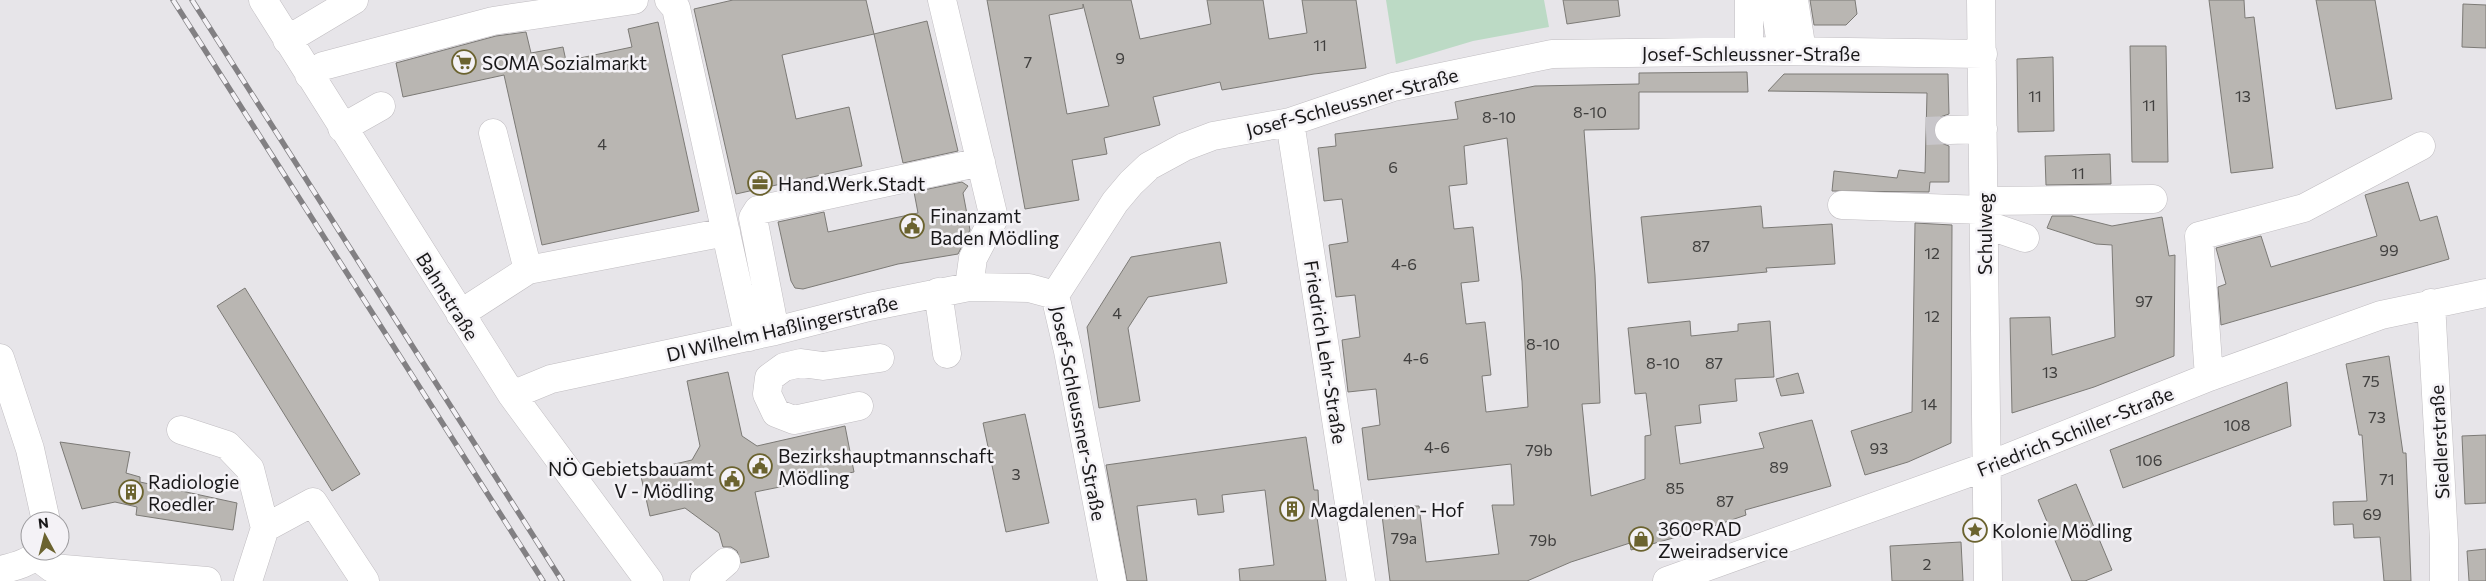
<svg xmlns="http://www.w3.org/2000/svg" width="2486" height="581" font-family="Commissioner,sans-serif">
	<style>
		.green { fill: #bcdac5 }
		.building { fill: #b9b6b2; stroke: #7c7a76; fill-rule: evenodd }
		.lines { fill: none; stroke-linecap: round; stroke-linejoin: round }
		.minor-tunnel { stroke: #c8c6ca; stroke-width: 28; stroke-dasharray: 28 14; stroke-linecap: butt }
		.minor-casing { stroke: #c0bdc1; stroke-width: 29 }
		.major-casing { stroke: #c0bdc1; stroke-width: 29 }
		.minor { stroke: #fff; stroke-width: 28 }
		.major { stroke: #fff; stroke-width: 28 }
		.rail-casing { stroke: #828083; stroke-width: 5.5 }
		.rail { stroke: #f4f2f6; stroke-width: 4; stroke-dasharray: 11; stroke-linecap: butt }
		.labels { text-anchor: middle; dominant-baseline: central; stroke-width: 5; stroke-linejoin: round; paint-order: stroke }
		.number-label { font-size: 16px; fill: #41403f }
		.street-label { font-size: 19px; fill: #191819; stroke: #f4f2f6 }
		.poi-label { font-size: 19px; fill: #191819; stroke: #f4f2f6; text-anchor: start }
	</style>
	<rect width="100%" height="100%" fill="#e7e5e9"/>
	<path class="green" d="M1386,0H1544L1549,27L1473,41L1396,64Z"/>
	<path class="building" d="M733,0H866L874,34L782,55L796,119L849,107L862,166L736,194L694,9Z
		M987,0H1131L1140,39L1211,24L1207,0H1263L1269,39L1307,33L1302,0H1356L1366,68L1314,74L1222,90L1220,82L1153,97L1160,125L1104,138L1107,154L1072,160L1079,200L1025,209ZM1083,4L1109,106L1067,114L1049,15L1083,8Z
		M1563,0H1618L1620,16L1567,24Z
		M1810,0H1855L1857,14L1846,25H1814Z
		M2209,0H2244L2245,18L2254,17L2273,168L2231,173Z
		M2316,0H2375L2392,99L2336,109Z
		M2463,4L2486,5V48L2462,47Z
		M927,21L958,151L903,163L874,34Z
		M658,22L699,211L542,245L504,75L403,97L396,63L496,36L526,32L531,53L563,47L566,61L632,47L628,29Z
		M2130,46H2166L2168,162H2132Z
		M2053,57L2054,131L2018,132L2017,59Z
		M1747,72L1748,92H1639V129L1584,130L1595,275L1600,403L1582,404L1591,496L1645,479V436L1651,435L1646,393L1635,394L1628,328L1690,321L1691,336L1738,331V324L1770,321L1774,377L1735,379L1737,401L1699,405L1701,423L1675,426L1680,464L1764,448L1759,433L1812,420L1831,486L1745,510L1746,515L1708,528L1631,550L1630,543L1571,562L1527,581H1390L1381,507L1419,506L1426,562L1499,554L1492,505H1514L1511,464L1368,480L1362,428L1380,425L1376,389L1348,392L1342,340L1360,337L1355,295L1336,297L1329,245L1348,242L1342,199L1324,201L1318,148L1336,146L1335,134L1458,119L1455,102L1535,86L1639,84V73ZM1507,138L1522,281L1528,407L1486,412L1482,376L1491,375L1485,322L1466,324L1461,283L1479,281L1473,227L1454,229L1449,186L1467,184L1464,146Z
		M1784,74H1948L1949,114L1940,117L1936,122L1933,130L1936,139L1941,143L1949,146V182H1930L1929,192L1832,191L1834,171L1897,178L1899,170L1925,173L1927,93L1768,91Z
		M2110,154L2111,184L2046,185L2045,156Z
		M962,182L968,186L963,193L970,230L958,254L898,264L803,289L795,288L791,281L778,222L824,212L828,232L918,213L914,192Z
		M2408,182L2420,221L2437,216L2449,259L2221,325L2218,287L2226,284L2216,248L2261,236L2271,267L2377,236L2365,195Z
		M1761,206L1763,228L1832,224L1835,264L1766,268L1767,272L1648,283L1641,217Z
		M2052,216H2072L2112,226L2162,217L2169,256L2175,255L2174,356L2094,387L2012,413L2010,318L2050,317L2052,355L2115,337L2112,245L2096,244L2047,228Z
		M1915,223L1952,225L1951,443L1908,462L1865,475L1851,431L1912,412Z
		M1220,242L1227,283L1148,297L1128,328L1140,401L1099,408L1087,327L1131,257Z
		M245,288L360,474L332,491L217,306Z
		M2389,356L2403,453H2406L2411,581H2384L2380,537L2354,538L2353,524L2334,525L2333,502L2367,501L2362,435H2359L2346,364Z
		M728,372L742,436L757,446L845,426L854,472L755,492L769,557L741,563L737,551L731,547H723L719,533L685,508L650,516L640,472L692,460L700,446L687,381Z
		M1798,373L1804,393L1781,396L1776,379Z
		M2287,382L2291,426L2123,488L2110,450Z
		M1025,414L1049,523L1006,532L983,423Z
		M2486,435V503L2465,504L2462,436Z
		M1306,437L1314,490H1318L1319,510H1316L1326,581H1240L1239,569L1274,565L1265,490L1222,495L1224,512L1198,515L1196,499L1137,506L1147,581H1127L1106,465Z
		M60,442L130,452L126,473L140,477V482L237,503L233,530L136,515L137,507L115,502L82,509Z
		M2076,484L2112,570L2085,581H2072L2038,500Z
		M1961,542L1963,581H1892L1890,546Z
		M2486,549V581H2469L2467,551Z"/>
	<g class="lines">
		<path class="minor-tunnel" d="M1926,131L1949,130"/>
		<g class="minor-casing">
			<path id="minor" d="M263,0L512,395L649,581
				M669,0L676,8L749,337
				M942,0L994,218L973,258L969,287
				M1749,0V51
				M1774,0L1782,51
				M1794,0L1802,51
				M1981,0L1988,581
				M287,40L354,0
				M309,75L323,66L493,21L634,0
				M1290,122L1361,581
				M342,128L381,106
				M1949,130L1983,129
				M493,133L528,270
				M1984,201L2153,199
				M1842,205L1984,210
				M1984,224L2025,238
				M938,292L947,354
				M2431,303L2444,540V581
				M460,314L528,270L726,232
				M775,331L753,218L758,210L981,162
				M2209,377L2199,236L2304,208L2421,146
				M512,395L551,379L775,331L869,307L969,287L1029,288L1055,295
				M859,406L794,420L776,413L767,394L769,378L784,367L801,363L823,366L880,358
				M181,430L227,445L250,469L265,528L248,581
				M265,528L313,502L365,581
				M36,556L52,568L207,581
				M704,581L726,562
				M1112,581L1068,351L1055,295L1115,202L1131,183L1149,166L1184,147L1213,136L1290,122L1393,87L1552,54L1782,51L1983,54
				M1667,581L1985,467L2209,377L2381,315L2486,293"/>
		</g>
		<g class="major-casing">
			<path id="major" d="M0,358L30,449L46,521
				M0,570C13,567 32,563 39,551"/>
		</g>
		<use href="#minor" class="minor"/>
		<use href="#major" class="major"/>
		<g class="rail-casing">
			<path id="rail" d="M173,0L543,581
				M192,0L562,581"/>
		</g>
		<use href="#rail" class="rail"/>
	</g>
	<defs>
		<g id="supermarket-ring" transform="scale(1.25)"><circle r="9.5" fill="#f4f2f6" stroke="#6b632f" stroke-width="1.5"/><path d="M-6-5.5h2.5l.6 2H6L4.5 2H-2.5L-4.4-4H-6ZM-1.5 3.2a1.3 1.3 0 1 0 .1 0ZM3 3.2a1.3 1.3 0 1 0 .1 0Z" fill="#6b632f"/></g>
		<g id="office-ring" transform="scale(1.25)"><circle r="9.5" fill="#f4f2f6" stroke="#6b632f" stroke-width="1.5"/><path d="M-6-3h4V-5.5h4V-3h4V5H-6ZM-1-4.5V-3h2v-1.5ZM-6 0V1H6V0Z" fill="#6b632f"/></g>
		<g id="civic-ring" transform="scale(1.25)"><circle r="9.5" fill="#f4f2f6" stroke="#6b632f" stroke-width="1.5"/><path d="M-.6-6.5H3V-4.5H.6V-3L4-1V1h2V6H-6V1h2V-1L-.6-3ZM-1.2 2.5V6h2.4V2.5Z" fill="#6b632f"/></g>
		<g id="building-ring" transform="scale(1.25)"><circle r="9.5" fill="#f4f2f6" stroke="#6b632f" stroke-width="1.5"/><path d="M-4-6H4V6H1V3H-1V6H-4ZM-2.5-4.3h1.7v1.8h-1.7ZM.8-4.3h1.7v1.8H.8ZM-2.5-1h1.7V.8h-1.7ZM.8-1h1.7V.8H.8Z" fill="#6b632f"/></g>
		<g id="sight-ring" transform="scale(1.25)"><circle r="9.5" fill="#f4f2f6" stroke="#6b632f" stroke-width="1.5"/><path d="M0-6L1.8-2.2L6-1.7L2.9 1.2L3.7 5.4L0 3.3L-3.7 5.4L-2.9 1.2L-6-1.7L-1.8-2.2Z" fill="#6b632f"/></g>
		<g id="shop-ring" transform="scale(1.25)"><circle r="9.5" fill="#f4f2f6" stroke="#6b632f" stroke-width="1.5"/><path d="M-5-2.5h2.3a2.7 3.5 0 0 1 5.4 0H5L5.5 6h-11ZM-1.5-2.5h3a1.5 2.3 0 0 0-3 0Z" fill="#6b632f"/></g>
	</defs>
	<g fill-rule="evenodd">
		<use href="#supermarket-ring" x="464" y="62"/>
		<use href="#office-ring" x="760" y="183"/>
		<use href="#civic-ring" x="912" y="226"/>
		<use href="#civic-ring" x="760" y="466"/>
		<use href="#civic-ring" x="732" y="479"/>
		<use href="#building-ring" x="131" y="492"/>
		<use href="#building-ring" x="1292" y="509"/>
		<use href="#sight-ring" x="1975" y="530"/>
		<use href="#shop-ring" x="1641" y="539"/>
	</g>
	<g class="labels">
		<g class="number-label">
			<text x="1320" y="44">11</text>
			<text x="1120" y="57">9</text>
			<text x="1028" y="61">7</text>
			<text x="2035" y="95">11</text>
			<text x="2243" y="95">13</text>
			<text x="2149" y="104">11</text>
			<text x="1590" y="111">8-10</text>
			<text x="1499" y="116">8-10</text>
			<text x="602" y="143">4</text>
			<text x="1393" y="166">6</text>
			<text x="2078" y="172">11</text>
			<text x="1701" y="245">87</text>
			<text x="2389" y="249">99</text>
			<text x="1932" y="252">12</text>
			<text x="1404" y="263">4-6</text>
			<text x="2144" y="300">97</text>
			<text x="1117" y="312">4</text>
			<text x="1932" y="315">12</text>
			<text x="1543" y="343">8-10</text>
			<text x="1416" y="357">4-6</text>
			<text x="1663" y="362">8-10</text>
			<text x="1714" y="362">87</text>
			<text x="2050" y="371">13</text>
			<text x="2371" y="380">75</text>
			<text x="1929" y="403">14</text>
			<text x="2377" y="416">73</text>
			<text x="2237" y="424">108</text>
			<text x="1437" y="446">4-6</text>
			<text x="1879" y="447">93</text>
			<text x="1539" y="449">79b</text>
			<text x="2149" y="459">106</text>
			<text x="1779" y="466">89</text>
			<text x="1016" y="473">3</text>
			<text x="2387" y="478">71</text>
			<text x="1675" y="487">85</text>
			<text x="1725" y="500">87</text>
			<text x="2372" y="513">69</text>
			<text x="1404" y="537">79a</text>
			<text x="1543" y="539">79b</text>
			<text x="1927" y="563">2</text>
		</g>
		<g class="street-label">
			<text x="1751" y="53">Josef-Schleussner-Straße</text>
			<text transform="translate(1352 102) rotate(-15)">Josef-Schleussner-Straße</text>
			<text transform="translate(1984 234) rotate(-90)">Schulweg</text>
			<text transform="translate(448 296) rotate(58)">Bahnstraße</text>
			<text transform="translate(782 328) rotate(-13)">DI Wilhelm Haßlingerstraße</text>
			<text transform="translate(1326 352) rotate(81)">Friedrich Lehr-Straße</text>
			<text transform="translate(1079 413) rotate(79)">Josef-Schleussner-Straße</text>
			<text transform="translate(2075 431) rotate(-22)">Friedrich Schiller-Straße</text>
			<text transform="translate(2439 442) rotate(-93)">Siedlerstraße</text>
		</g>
		<g class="poi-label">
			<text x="482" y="62">SOMA Sozialmarkt</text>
			<text x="778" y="183">Hand.Werk.Stadt</text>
			<text x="930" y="215">Finanzamt<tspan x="930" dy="22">Baden Mödling</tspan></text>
			<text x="778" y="455">Bezirkshauptmannschaft<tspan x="778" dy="22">Mödling</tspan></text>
			<text x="714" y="468" text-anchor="end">NÖ Gebietsbauamt<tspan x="714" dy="22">V - Mödling</tspan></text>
			<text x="148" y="481">Radiologie<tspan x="148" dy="22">Roedler</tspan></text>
			<text x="1310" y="509">Magdalenen - Hof</text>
			<text x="1658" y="528">360°RAD<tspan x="1658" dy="22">Zweiradservice</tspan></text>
			<text x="1992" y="530">Kolonie Mödling</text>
		</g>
	</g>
	<g transform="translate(45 536) rotate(353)"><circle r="24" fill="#f4f2f6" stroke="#9c9b9e"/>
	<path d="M0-4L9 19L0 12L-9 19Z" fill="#6b632f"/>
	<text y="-8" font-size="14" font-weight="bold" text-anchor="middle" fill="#191819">N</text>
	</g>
</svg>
